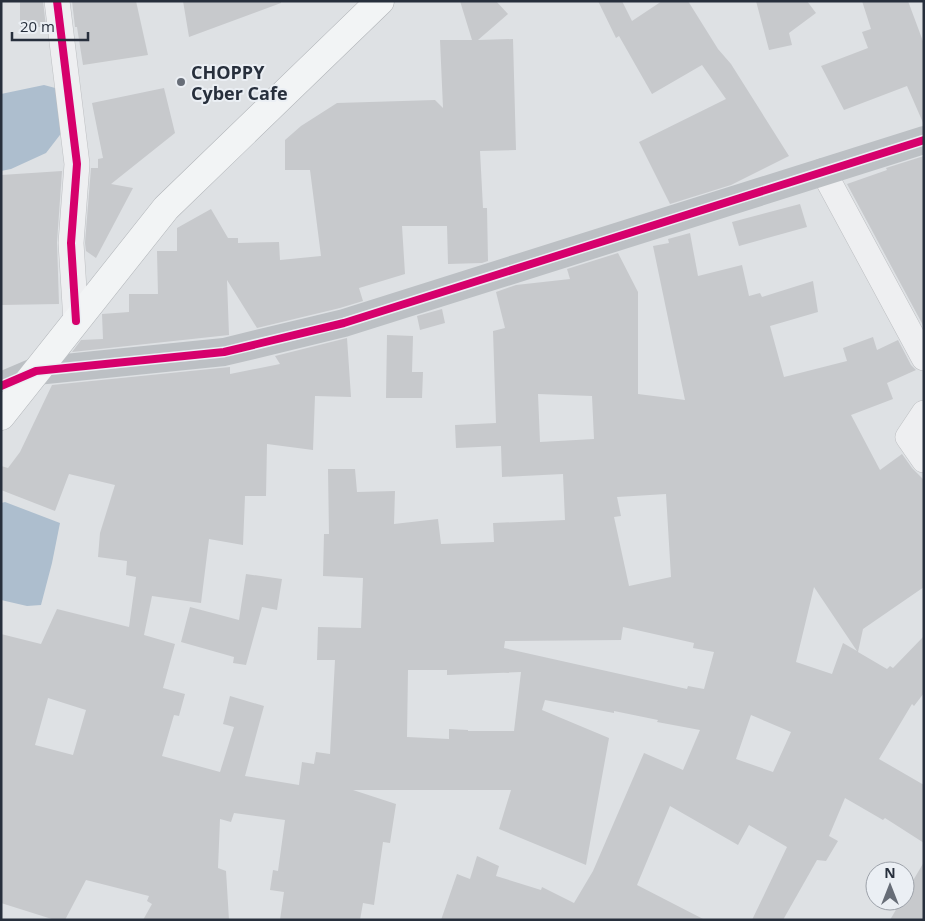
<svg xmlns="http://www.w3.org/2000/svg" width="925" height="921" font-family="'Open Sans',sans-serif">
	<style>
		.water { fill: #adbece }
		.building { fill: #c7c9cc; fill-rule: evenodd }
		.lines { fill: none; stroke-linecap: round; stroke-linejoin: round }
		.street-casing { stroke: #bdbfc2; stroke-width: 26 }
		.highway-casing { stroke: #b1b4b8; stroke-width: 29 }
		.street { stroke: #eeeff1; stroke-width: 25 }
		.secondary { stroke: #bcc0c4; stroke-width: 28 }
		.highway { stroke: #f2f4f5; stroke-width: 28 }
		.cycleway-casing { stroke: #ebeff4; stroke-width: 11 }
		.cycleway { stroke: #d6006c; stroke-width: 8 }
		.poi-dot { fill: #676d77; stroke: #ebeff4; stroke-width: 2 }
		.labels { text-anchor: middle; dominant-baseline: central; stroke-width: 4; stroke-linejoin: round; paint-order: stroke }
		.poi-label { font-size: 18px; font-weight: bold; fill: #272f3c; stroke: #ebeff4; text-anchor: start }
	</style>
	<rect width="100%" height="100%" fill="#dee1e4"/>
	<path class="water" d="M44,85L59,89L63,131L46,153L11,169L1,171V94Z
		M5,502L60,523L52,563L41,605L27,606L1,600V503Z"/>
	<path class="building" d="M20,1H43L46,27H20Z
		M72,1H136L148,55L83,65L77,27H75Z
		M183,1H281V3L189,37Z
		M460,1H496L508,14L478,40L513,39L516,150L480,151L483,208H487L488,261L482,263L448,264L447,226H402L405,274L359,288L363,301L340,308L257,328L227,280L229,335L72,352L81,340L103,339L102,314L129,312V294H158L157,251H177V228L211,209L228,238H238V243L279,242L280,260L321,256L310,170H285V140L301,126L337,103L435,100L443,108L440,40H472Z
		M598,1H622L632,21L662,1H688L718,49L731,64L789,156L731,185L670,204L639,142L726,99L702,65L652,94L619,36L616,38Z
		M756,1H807L816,13L789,33L792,45L769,50Z
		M862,1H908L924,44V125L907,86L844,110L821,66L868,48L862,32L871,29Z
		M164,88L175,133L111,184L133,188L96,258L86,251L85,243L91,168H98V159L103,158L92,103Z
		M924,156V327L847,184L887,170L886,168Z
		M62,171L57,242L59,304L1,305V175Z
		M800,204L807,227L739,246L732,222Z
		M690,233L698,276L742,265L749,296L760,293L762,297L813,281L818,312L770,326L784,377L847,361L843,348L873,337L877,350L898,340L911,365L916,370L887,383L893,399L851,415L880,470L902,454L912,468L924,480V587L863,629L858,652L887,669L890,666L893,668L924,636V693L914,706L912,704L879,759L924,785V843L885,818L883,820L845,798L829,836L838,841L826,861L817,860L783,920H752L787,847L749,825L738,845L670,806L637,885L705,920H441L457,874L470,879L477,856L499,866L496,876L541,890L542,887L574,903L593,871L644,753L683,770L700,730L657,722L658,720L614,711V713L545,700L542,710L609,738L586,865L499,829L511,790H353L396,804L390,843L383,842L374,905L363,903L360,920H280L284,892L270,890L273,870L278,871L285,820L234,813L231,822L220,819L218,868L226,871L229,920H143L152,904L147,901L149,896L86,880L65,920H55L1,903V634L41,644L57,609L129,627L136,577L126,575L127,561L98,557L100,533L115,485L69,474L55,511L1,490V466L8,468L20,452L52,385L230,367V374L280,364L275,356L347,338L351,397L315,396L313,450L267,444L266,496H245L243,545L209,539L201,603L152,596L144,635L175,644L163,688L185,694L179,716L174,715L162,756L220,772L234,727L223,724L230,696L264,706L245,776L299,785L302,762L314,764L316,752L330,754L335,660H317L318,627L361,628L363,578L323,576L324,534H329L328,469H355L357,492L395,491L394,524L438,519L441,544L494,542L493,523L565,520L563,474L502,477L501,446L456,448L455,425L496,423L493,331L505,328L496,292L516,285L570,279L567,269L618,253L638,292V394L685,400L653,246L669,243L668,239ZM538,394L592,396L594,439L540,442ZM666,494L671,577L629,586L614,517L621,516L617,497ZM814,587L857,651L843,643L832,674L796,662ZM623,627L694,643L693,648L714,652L704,689L688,686L687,689L504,648L505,641L621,640ZM408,670H447V675L521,672L514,731H468V730L449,729V739L407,737ZM48,698L86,710L73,755L35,745ZM751,715L791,732L773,772L736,759Z
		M442,309L445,323L420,330L417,316Z
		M387,335L413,336L412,372H423L422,398H386Z
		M246,574L282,579L277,610L262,607L246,665L233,663L234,657L181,642L190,607L239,620Z
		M924,862V920H890L901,901H905V894Z"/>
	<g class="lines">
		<g class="street-casing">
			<path id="street" d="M57,1L77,164L71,243L76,321
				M823,171L924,358
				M924,413L908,437L924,460"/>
		</g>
		<g class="highway-casing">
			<path id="highway" d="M1,416L166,208L380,1"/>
		</g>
		<use href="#street" class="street"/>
		<path class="secondary" d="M1,386L36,371L224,352L344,323L924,140"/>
		<use href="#highway" class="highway"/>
		<g class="cycleway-casing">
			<path id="cycleway" d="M57,1L77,164L71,243L76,321
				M1,386L36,371L224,352L344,323L924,140"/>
		</g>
		<use href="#cycleway" class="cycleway"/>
	</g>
	<circle class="poi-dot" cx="181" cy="82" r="5"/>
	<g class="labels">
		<g class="poi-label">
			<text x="191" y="72">CHOPPY<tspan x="191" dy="21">Cyber Cafe</tspan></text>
		</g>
	</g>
	<rect width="925" height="921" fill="none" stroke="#272f3c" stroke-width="5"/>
	<g transform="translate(890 886)"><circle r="24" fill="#ebeff4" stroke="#9da2aa"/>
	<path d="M0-4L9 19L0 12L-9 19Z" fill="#676d77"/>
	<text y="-8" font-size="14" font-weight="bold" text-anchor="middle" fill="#272f3c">N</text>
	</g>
	<path d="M12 32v8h76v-8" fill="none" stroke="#272f3c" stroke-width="2.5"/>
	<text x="20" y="32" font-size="15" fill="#272f3c" stroke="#ebeff4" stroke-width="4" paint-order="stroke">20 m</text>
</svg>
